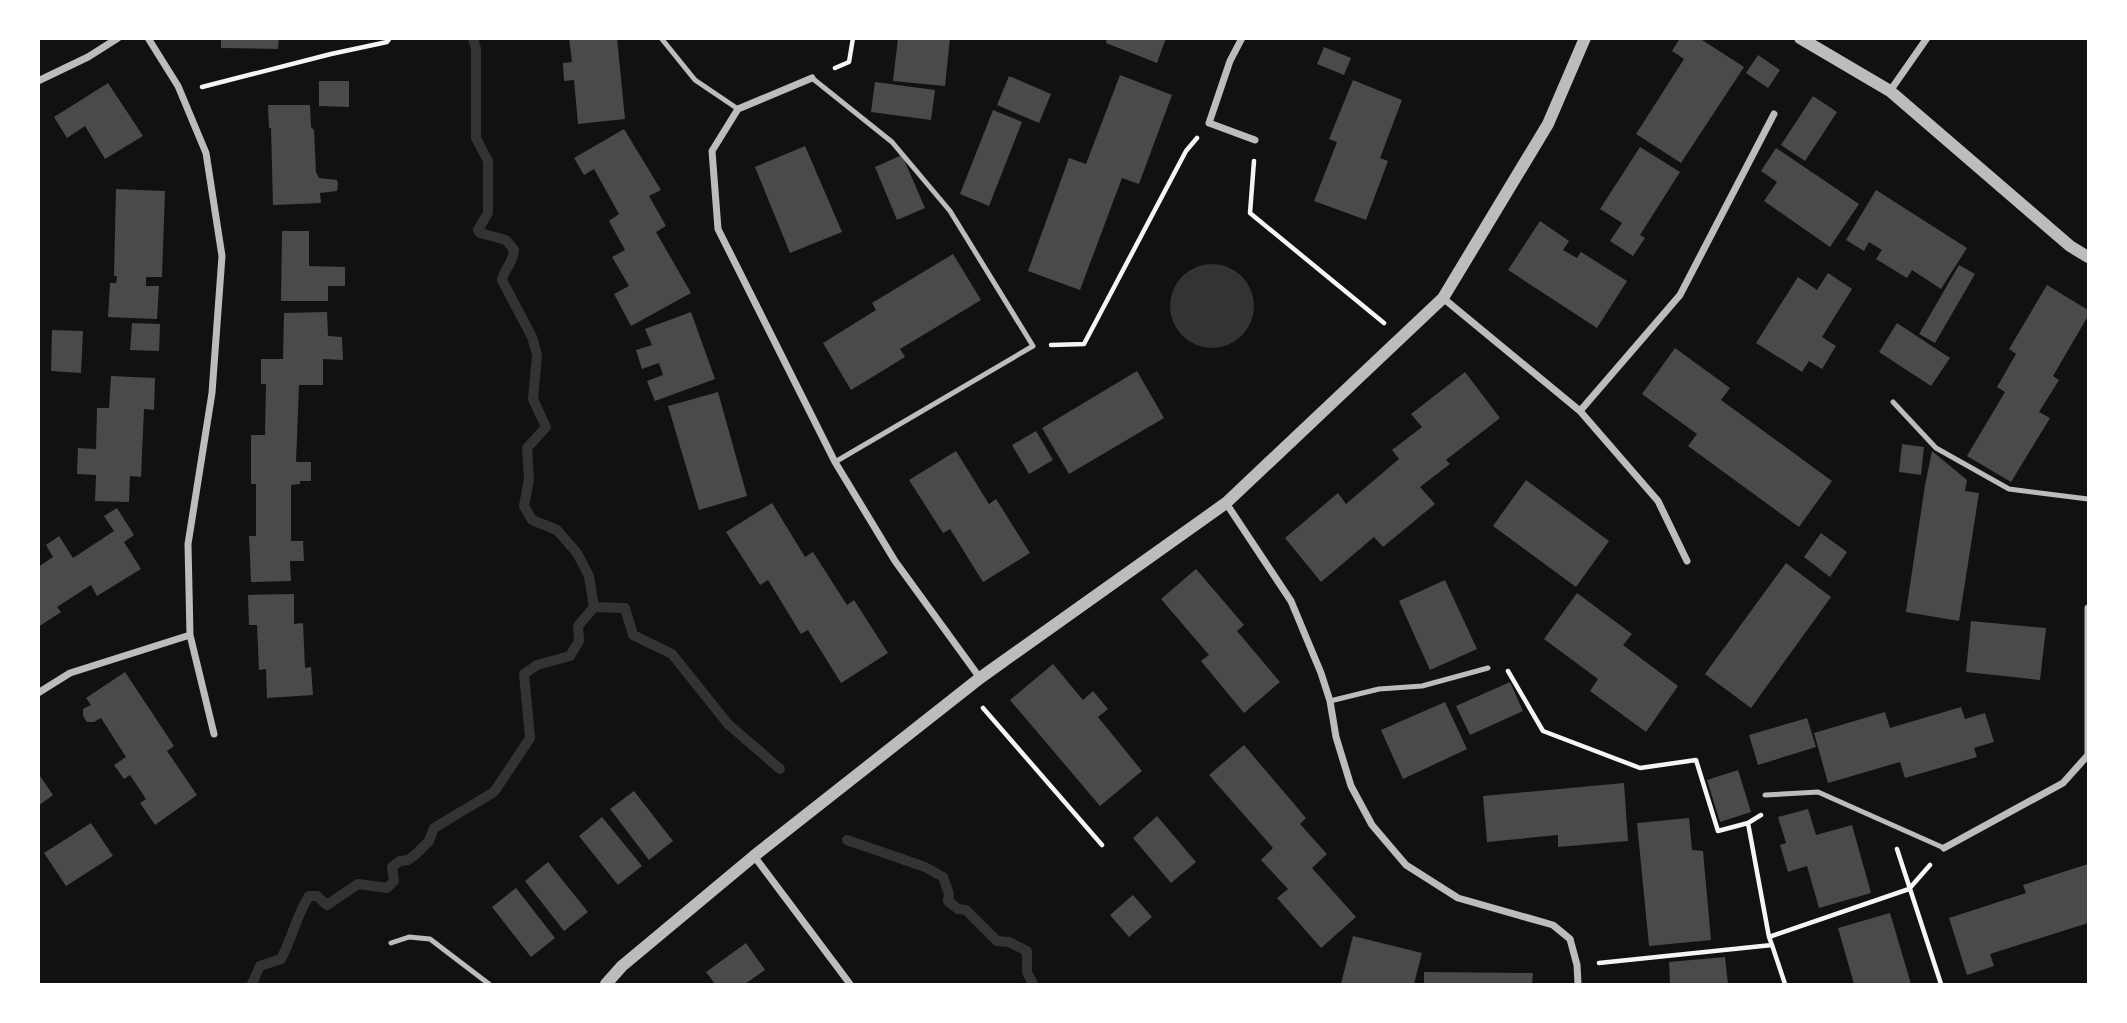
<svg xmlns="http://www.w3.org/2000/svg" width="2127" height="1023" font-family="Inter,sans-serif">
	<style>
		.water { fill: #333 }
		.lines { fill: none; stroke-linecap: round; stroke-linejoin: round }
		.stream { stroke: #333; stroke-width: 10 }
		.building { fill: #4a4a4a }
		.path { stroke: #f5f5f5; stroke-width: 4.5 }
		.service { stroke: #bcbcbc; stroke-width: 5 }
		.minor { stroke: #bcbcbc; stroke-width: 7 }
		.tertiary { stroke: #bcbcbc; stroke-width: 12 }
	</style>
	<rect width="100%" height="100%" fill="#111"/>
	<path class="water" d="M1170 306a42 42 0 1 1 84 0a42 42 0 1 1-84 0Z"/>
	<g class="lines">
		<path class="stream" d="M594,607L625,608L633,635L672,654L728,724L780,769
			M847,840L925,867L943,877L949,894L948,901L958,909L966,910L997,941L1009,942L1027,951V972L1033,984
			M252,984L260,966L281,959C292,939 296,916 309,896H317L327,905L358,884L387,888L394,881L392,867L400,861L408,860L416,854L429,841L434,828L494,792L530,738L524,674L537,665L570,656L579,641L578,626L594,607L589,576L577,553L557,530L532,520L524,506L529,479L527,448L546,427L533,399L537,355L532,337L502,280C505,268 513,263 514,250L506,240L480,233L478,230L488,213V161L476,138V49L473,38"/>
	</g>
	<path class="building" d="M221,38H279L278,49L221,48Z
		M569,38H617L625,119L578,124L574,80L564,81L563,63L572,62Z
		M898,38H950L945,86L893,81Z
		M1107,38H1166L1157,63L1106,43Z
		M1680,38H1699L1744,67L1681,163L1636,134L1684,59L1672,51Z
		M1324,47L1351,58L1344,75L1317,64Z
		M1758,55L1780,70L1768,88L1746,73Z
		M1120,75L1172,95L1139,184L1122,178L1080,290L1028,271L1069,158L1086,164Z
		M1009,76L1051,94L1039,123L997,105Z
		M1353,80L1402,100L1380,158L1388,161L1366,220L1314,201L1337,142L1329,139Z
		M319,81H349V107L319,106Z
		M875,82L935,90L931,120L871,112Z
		M108,83L143,136L105,159L85,126L67,138L54,117Z
		M1813,96L1837,112L1805,161L1781,145Z
		M268,105H310L311,127L314,130L316,172L319,178L337,180L338,184L337,191L320,193L321,203L273,205L271,128H269Z
		M993,110L1022,122L989,206L960,194Z
		M624,129L661,190L649,196L666,226L656,232L691,293L631,326L614,294L629,286L612,257L625,250L609,221L619,214L594,169L584,175L574,158Z
		M805,146L842,232L790,253L755,167Z
		M1640,147L1680,172L1640,235L1645,238L1633,256L1610,241L1622,223L1600,209Z
		M1776,148L1859,204L1830,247L1764,201L1777,182L1761,171Z
		M902,155L925,208L897,220L875,167Z
		M116,189L165,191L162,277H146V286H159L157,319L108,317L110,283H116L117,276H114Z
		M1876,190L1967,248L1941,289L1912,270L1907,278L1876,259L1882,250L1869,242L1864,251L1846,240Z
		M1540,221L1569,241L1563,250L1577,258L1581,252L1627,281L1597,328L1508,270Z
		M282,231H309V266L345,267V286H328V301H281Z
		M953,254L981,300L900,349L905,357L851,390L823,343L876,310L872,303Z
		M1959,265L1975,274L1935,343L1919,334Z
		M1828,273L1852,289L1822,337L1836,346L1822,369L1809,361L1802,372L1756,343L1798,277L1817,290Z
		M2047,285L2088,310V316L2053,376L2059,380L2039,412L2050,418L2011,482L1967,456L2005,392L1997,387L2016,354L2009,349Z
		M327,312L328,336L342,337L343,360L323,359V385H299L296,462H311V481H300V484L291,485V541H303L304,561H290L291,581L251,582L249,536H256V484H251V435H265L266,384H261V359H283L284,313Z
		M691,312L715,379L655,401L647,381L663,375L659,363L642,369L636,350L652,345L645,329Z
		M132,323L160,324L159,351L130,350Z
		M1897,323L1950,358L1931,386L1879,352Z
		M52,330L83,331L81,373L51,371Z
		M1675,348L1730,388L1721,400L1832,481L1799,527L1688,446L1697,434L1642,394Z
		M1137,371L1164,418L1069,474L1042,428Z
		M1465,372L1500,418L1446,460L1450,464L1420,487L1435,504L1383,547L1374,537L1321,582L1285,538L1338,493L1346,504L1399,459L1392,450L1422,427L1411,414Z
		M111,376L155,378L154,410L144,409L141,477L130,476L129,502L95,501L96,475L77,474L78,448L96,449L97,408H109Z
		M718,392L747,496L699,510L668,406Z
		M1036,431L1053,460L1029,474L1012,445Z
		M1902,444L1924,447L1921,475L1899,472Z
		M956,451L989,504L996,499L1030,553L983,582L950,529L943,533L909,480Z
		M1932,451L1967,480L1965,491L1979,493L1959,621L1906,612L1925,485Z
		M1526,480L1609,541L1576,587L1493,526Z
		M772,503L805,557L813,552L847,605L854,600L888,653L841,683L808,630L801,634L768,580L760,585L726,532Z
		M117,508L134,535L124,542L141,569L97,596L91,585L57,607L61,612L38,627V567L53,557L46,545L59,536L73,558L114,531L104,516Z
		M1821,533L1847,552L1830,577L1804,557Z
		M1786,563L1831,597L1751,708L1705,674Z
		M1196,569L1244,625L1237,631L1280,682L1244,713L1201,661L1209,655L1161,599Z
		M1445,580L1477,649L1430,670L1399,601Z
		M1577,593L1632,634L1623,645L1678,686L1646,732L1590,691L1598,679L1544,639Z
		M294,594V624L303,623L305,668L311,667L313,695L267,698L266,669L259,670L257,625H249L248,595Z
		M1971,621L2046,628L2040,680L1966,672Z
		M1053,664L1083,700L1093,691L1108,709L1098,717L1142,771L1100,806L1010,700Z
		M125,672L174,746L167,751L197,795L155,825L140,803L146,799L130,775L124,779L114,765L126,757L101,718L94,722H87L83,716V709L91,705L86,698Z
		M1510,682L1523,711L1470,735L1456,706Z
		M1445,702L1467,749L1403,779L1381,730Z
		M1961,707L1965,719L1985,713L1994,742L1974,748L1977,757L1905,778L1900,762L1828,783L1814,733L1885,712L1890,728Z
		M1807,718L1816,747L1758,765L1749,735Z
		M1244,745L1306,818L1300,824L1327,854L1312,868L1356,917L1321,948L1277,898L1288,889L1261,860L1273,848L1209,775Z
		M1738,770L1751,812L1720,822L1707,780Z
		M38,773L53,795L38,806Z
		M1624,783L1628,841L1558,847V835L1487,842L1483,796Z
		M634,791L673,841L649,860L610,809Z
		M1808,809L1816,835L1852,825L1871,893L1819,908L1807,866L1788,872L1780,845L1786,843L1778,817Z
		M1157,816L1196,862L1171,883L1133,838Z
		M602,817L642,866L618,885L579,836Z
		M1689,818L1692,850L1703,851L1711,940L1649,946L1637,823Z
		M91,823L113,856L66,886L44,853Z
		M548,862L588,912L564,931L525,881Z
		M2088,864V923L1990,954L1994,966L1967,975L1949,918L2026,893L2023,885Z
		M516,888L555,938L531,957L492,907Z
		M1133,895L1152,917L1129,937L1110,915Z
		M1890,913L1911,984H1854L1838,928Z
		M1353,936L1422,953L1414,984H1341Z
		M746,943L765,970L745,984H715L706,972Z
		M1725,957L1728,984H1670L1669,962Z
		M1424,972L1533,973L1532,984H1424Z"/>
	<g class="lines">
		<path class="path" d="M835,68L849,62L853,38
			M202,87L331,54L387,42L390,38
			M1254,161L1250,213L1384,323
			M1051,345L1084,344L1186,151L1197,138
			M1508,671L1543,731L1640,768L1696,760L1718,831L1748,823
			M983,708L1102,845
			M1761,815L1748,823L1769,937
			M1897,849L1941,984
			M1772,945L1785,984
			M1599,963L1772,945L1769,937L1909,889L1930,865"/>
		<path class="service" d="M661,38L695,80L738,109
			M812,78L892,142L950,211L1033,346L835,462
			M1893,402L1936,448L2009,489L2088,499
			M1330,701L1379,689L1422,686L1488,668
			M1765,795L1818,792L1944,848
			M391,943L409,937L430,939L489,984"/>
		<path class="minor" d="M148,38L178,86L206,153L222,256L212,393L188,544L190,635L214,734
			M1242,38L1230,61L1209,123L1255,140
			M812,78L738,109L712,151L718,229L835,462L895,561L980,678
			M38,81L88,57L118,38
			M1890,91L1927,38
			M1443,298L1580,411L1658,501L1687,561
			M1580,411L1680,295L1774,114
			M1226,503L1291,601L1321,673L1330,701L1336,737L1351,786L1372,825L1406,865L1458,898L1553,925L1570,939L1577,965L1578,984
			M38,693L70,673L190,635
			M1944,848L2063,783L2088,755V608
			M754,856L850,984"/>
		<path class="tertiary" d="M1800,38L1890,91L2070,246L2088,257
			M606,984L622,966L754,856L980,678L1226,503L1443,298L1548,124L1585,38"/>
	</g>
	<rect width="2127" height="1023" fill="none" stroke="#ffffff" stroke-width="80"/>
</svg>
